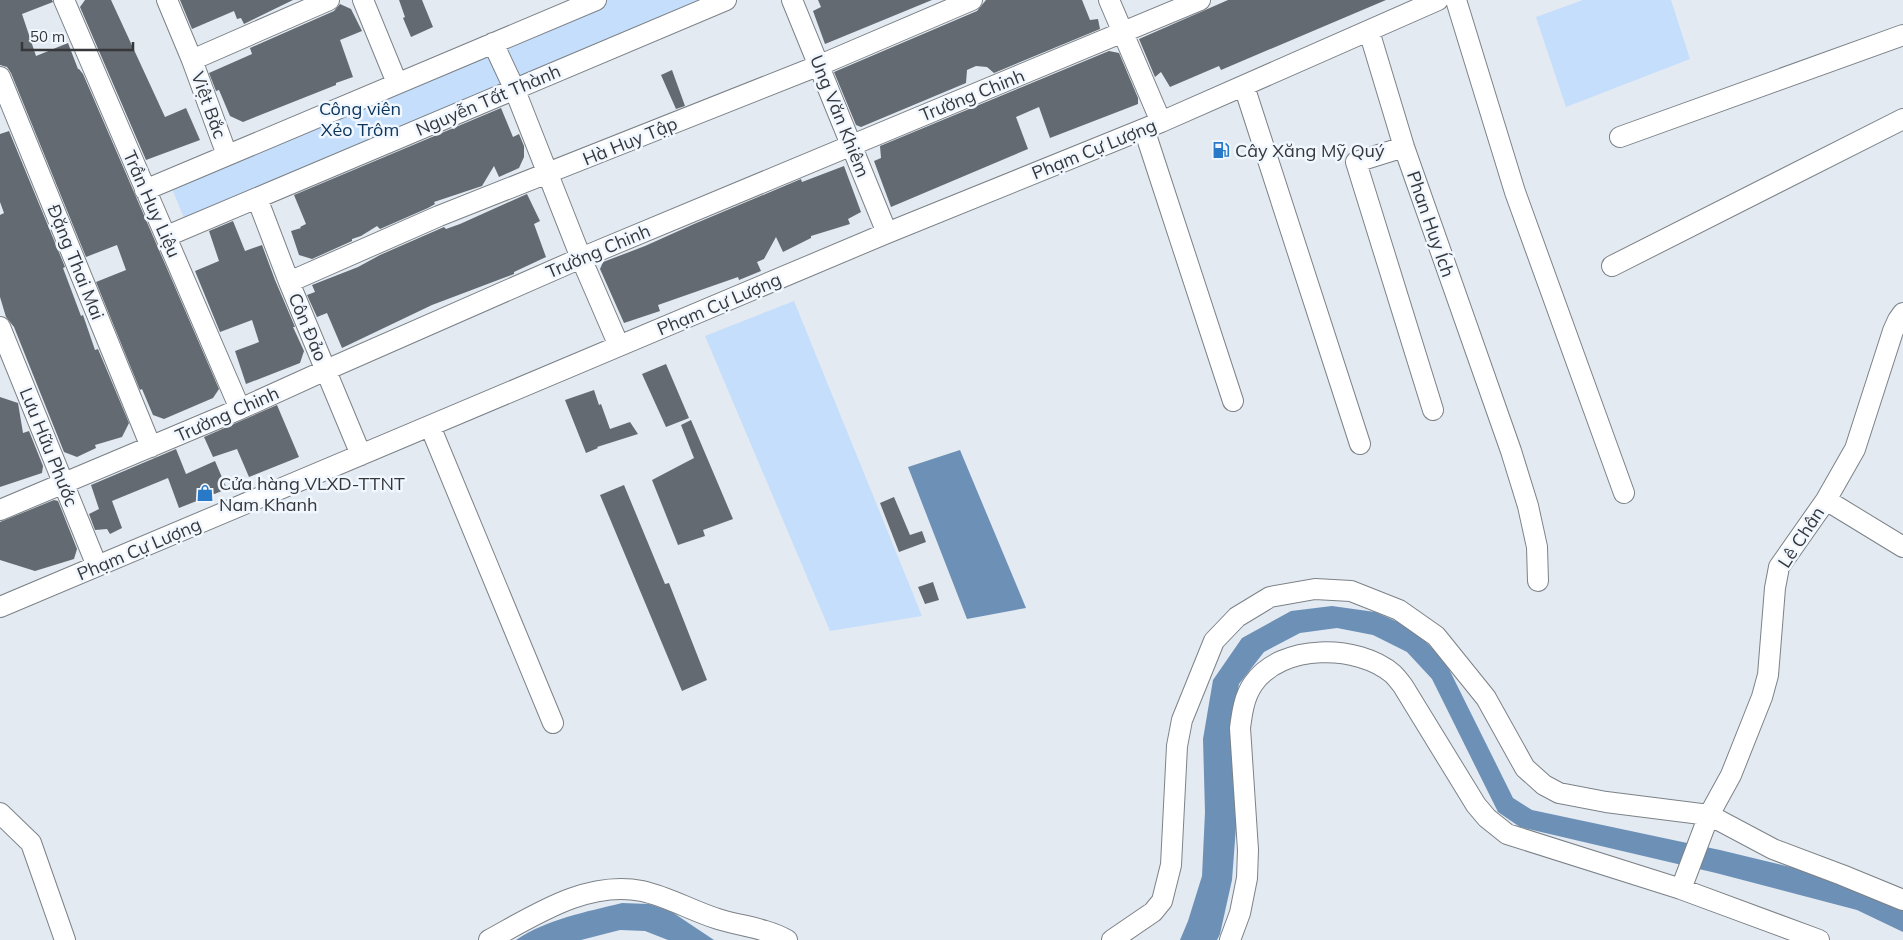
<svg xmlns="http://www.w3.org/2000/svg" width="1903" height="940" font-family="Mulish,sans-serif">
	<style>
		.green { fill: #c5defb }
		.water { fill: #6d90b7 }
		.building { fill: #646a71 }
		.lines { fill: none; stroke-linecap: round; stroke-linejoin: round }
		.minor-casing { stroke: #7c8288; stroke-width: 22 }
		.minor { stroke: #fff; stroke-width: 20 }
		.labels { text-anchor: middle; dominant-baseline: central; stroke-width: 5; stroke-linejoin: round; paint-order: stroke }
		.street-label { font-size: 18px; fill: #35373a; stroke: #f1f7ff }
		.park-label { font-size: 18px; fill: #0d355b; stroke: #f1f7ff }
		.poi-label { font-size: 18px; fill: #35373a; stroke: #f1f7ff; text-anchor: start }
	</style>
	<rect width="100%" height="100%" fill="#e3eaf2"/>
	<path class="green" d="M581,0H703L184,218L166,174Z
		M1583,0H1671L1690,59L1566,107L1536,17Z
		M794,301L922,616L830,631L705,336Z"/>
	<path class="water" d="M960,450L1026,608L967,619L908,467Z
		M1332,606L1375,612L1414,629L1446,663L1513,798L1532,810L1720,850L1865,885L1903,903V932L1857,910L1716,873L1520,827L1498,812L1432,679L1407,652L1373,635L1337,628L1300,633L1264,652L1239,684L1230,734L1237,814L1232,880L1220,934L1217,940H1180L1188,921L1202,876L1205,812L1203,739L1213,680L1242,638L1291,611Z
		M622,903L649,904L672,912L714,940H668L645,931L620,930L581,940H516C547,919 586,912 622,903Z"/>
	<path class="building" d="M0,0H52L53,2L22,14L36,56L68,43L78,69H79L83,74L219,389L213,398L164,419L153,415L142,389L140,390L96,282L126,270L117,245L86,257L11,73L7,67L0,65Z
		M85,0H111L165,117L186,108L200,140L146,160L80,7Z
		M180,0H293L244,24L241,18L237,19L234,11L192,29Z
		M399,0H422L433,27L411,37L403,18L405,17Z
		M818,0H932L825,44L813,11L821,7Z
		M986,0H1082L1090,20L1098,19L1100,29L994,73L987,67L976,66L967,70L966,83L861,127L856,125L834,72L977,11Z
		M1228,0H1386L1221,70L1219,66L1170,87L1161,72L1155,77L1139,39Z
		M340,4L351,9L362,31L340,40L353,77L336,83V85L243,122L230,116L219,90L216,91L209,73L252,54L250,48L334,11Z
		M1109,51L1119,53L1138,98V104L1050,138L1039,107L1016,117L1028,149L891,207L874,161L881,158L880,146Z
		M672,70L685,106L676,109L661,75Z
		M501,108L513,137L519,134L524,146V157L519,168L499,177L494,166L482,186L434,202L435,204L428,208L380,229L377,226L361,236L352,239V241L312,259L299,255L291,231L301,228L300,227L306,224L294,195Z
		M9,131L65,267L63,268L81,316L83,315L95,350L98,349L129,423L122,437L95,445L96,448L77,457L64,452L14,327L6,317L0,297V215L4,213L0,202V134Z
		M844,166L861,212L848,219L850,224L811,236V238L783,252L776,237L764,259L757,262L761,271L739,280L738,277L658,305L660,311L624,323L600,269L603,262L645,246L694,224L801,179L802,182Z
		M527,194L540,221L534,224L546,257L514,272V274L432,305L342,348L327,313L317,317L307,295L315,292L312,285L358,267L380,255L444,227L446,229L460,224Z
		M233,221L245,251L262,245L275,280L295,327H293L304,351L300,363L246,384L235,351L259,342L252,320L220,332L195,271L219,261L209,231Z
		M666,364L689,418L666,427L642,374Z
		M594,390L599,405L601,404L610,429L630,422L638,434L597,447L598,448L586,453L565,400Z
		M0,397L18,403L23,433L29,431L43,466L42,473L0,487Z
		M277,405L299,457L249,477L237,449L213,457L204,437Z
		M691,420L733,519L703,530L705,536L678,545L652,480L694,458L681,425Z
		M176,449L186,474L215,461L227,489L179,508L168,478L112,501L122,528L110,534L107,529L95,530L89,514L99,509L91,485Z
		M624,485L665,584L669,583L707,680L682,691L600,495Z
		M894,497L910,535L922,531L926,542L899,552L880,503Z
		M54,500L58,501L77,549L74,559L35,571L0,560V522Z
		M933,582L939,600L925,604L918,587Z"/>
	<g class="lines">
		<g class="minor-casing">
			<path id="minor" d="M64,0C122,137 182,272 240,409
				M167,0L192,60L227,155
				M363,0L397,83
				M792,0L887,233
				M1109,0L1161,122
				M1456,0L1515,192L1624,493
				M1369,31L1404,147L1511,451L1528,506L1537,547L1538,581
				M493,43L514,88L581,258L619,346
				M192,60L329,0
				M0,77L151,447
				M1244,86L1360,444
				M1144,129L1233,401
				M1620,137L1903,35
				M1404,147L1356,162L1433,410
				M145,190L596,0
				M257,198L289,282L361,455
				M167,236L726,0
				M1612,266L1903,119
				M289,282L439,216L820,65L972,0
				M0,327L97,566
				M430,426L553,723
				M1826,500L1903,547
				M0,510L240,409L326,370L581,258L1200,0
				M0,607L887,233L1161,122L1438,0
				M0,813L31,843L65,940
				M1681,889L1709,815L1731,775L1762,697L1768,675L1775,588L1779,567L1826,500L1855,449L1893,331L1898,320L1903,313
				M489,940C535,915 587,880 642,891C669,897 692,911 718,919C740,926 766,928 787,940
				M1112,940L1153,912L1162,901L1171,865L1177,746L1182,720L1214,641L1237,617L1270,597L1315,589L1351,591L1399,610L1436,636L1486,698L1525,768L1544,785L1559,793L1606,802L1709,815L1773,849L1842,875L1903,900
				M1230,940L1240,913L1247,878L1248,850L1240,728C1242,713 1244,697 1253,684C1281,643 1358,644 1393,674C1397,678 1400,682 1403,686L1476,805L1487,818L1507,834L1681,889L1819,940"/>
		</g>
		<use href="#minor" class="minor"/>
	</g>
	<defs>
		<g id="fuel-bare" transform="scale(1.35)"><path d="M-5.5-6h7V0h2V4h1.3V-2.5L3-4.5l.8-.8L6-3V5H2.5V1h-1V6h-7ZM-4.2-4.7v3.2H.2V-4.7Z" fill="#2879c8" stroke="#f1f7ff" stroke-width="2.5" paint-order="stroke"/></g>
		<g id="shop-bare" transform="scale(1.35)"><path d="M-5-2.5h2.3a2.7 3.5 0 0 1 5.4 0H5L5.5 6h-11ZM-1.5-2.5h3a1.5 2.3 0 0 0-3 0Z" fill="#2879c8" stroke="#f1f7ff" stroke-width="2.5" paint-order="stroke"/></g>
	</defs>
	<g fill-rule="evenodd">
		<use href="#fuel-bare" x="1221" y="150"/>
		<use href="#shop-bare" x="205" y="493"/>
	</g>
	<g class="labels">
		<g class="street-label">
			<text transform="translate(972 95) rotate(-22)">Trường Chinh</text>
			<text transform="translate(488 100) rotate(-23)">Nguyễn Tất Thành</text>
			<text transform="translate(209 105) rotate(70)">Việt Bắc</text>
			<text transform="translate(840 116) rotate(68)">Ung Văn Khiêm</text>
			<text transform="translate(630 141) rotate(-22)">Hà Huy Tập</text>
			<text transform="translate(1094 149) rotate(-22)">Phạm Cự Lượng</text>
			<text transform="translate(152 204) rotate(66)">Trần Huy Liệu</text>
			<text transform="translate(1431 224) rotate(71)">Phan Huy Ích</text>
			<text transform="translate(598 251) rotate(-23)">Trường Chinh</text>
			<text transform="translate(76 262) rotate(68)">Đặng Thai Mai</text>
			<text transform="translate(719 304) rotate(-23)">Phạm Cự Lượng</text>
			<text transform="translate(308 327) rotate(67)">Côn Đảo</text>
			<text transform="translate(227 414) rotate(-24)">Trường Chinh</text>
			<text transform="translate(49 447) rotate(68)">Lưu Hữu Phước</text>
			<text transform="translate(1801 537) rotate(-57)">Lê Chân</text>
			<text transform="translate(139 549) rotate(-23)">Phạm Cự Lượng</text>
		</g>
		<g class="park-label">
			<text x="360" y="108">Công viên<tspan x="360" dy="21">Xẻo Trôm</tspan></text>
		</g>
		<g class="poi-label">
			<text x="1235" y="150">Cây Xăng Mỹ Quý</text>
			<text x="219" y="483">Cửa hàng VLXD-TTNT<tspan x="219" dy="21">Nam Khanh</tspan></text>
		</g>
	</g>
	<path d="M22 42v8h111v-8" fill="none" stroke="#35373a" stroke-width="2.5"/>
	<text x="30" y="42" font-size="15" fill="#35373a" stroke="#f1f7ff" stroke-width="4" paint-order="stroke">50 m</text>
</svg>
